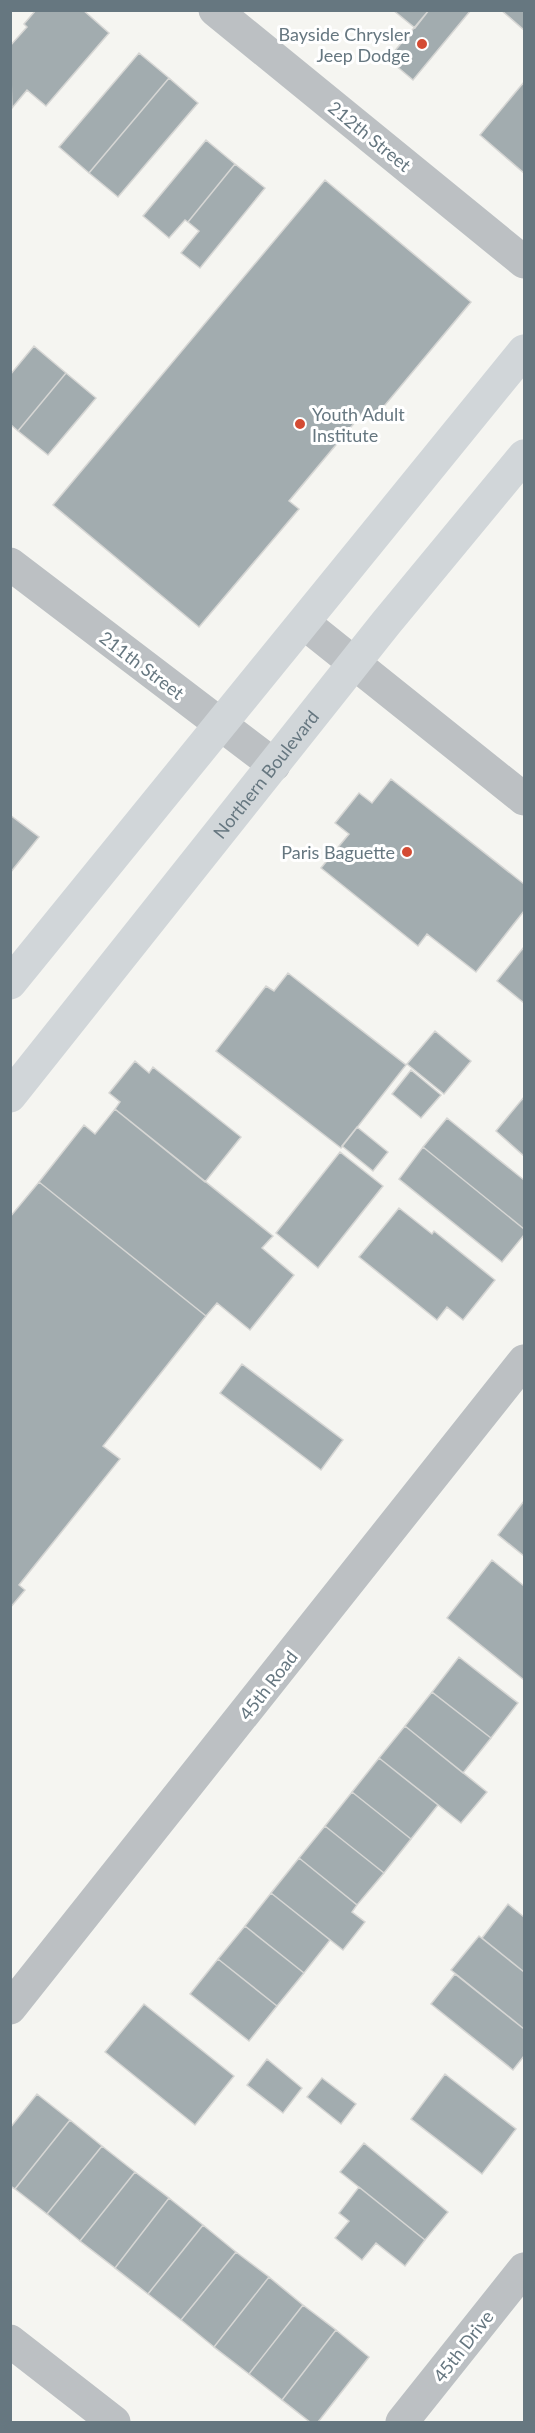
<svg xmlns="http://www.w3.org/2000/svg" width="535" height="2433" font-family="Lato,sans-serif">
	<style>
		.building { fill: #a2acaf; stroke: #d6d6d4; stroke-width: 1.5 }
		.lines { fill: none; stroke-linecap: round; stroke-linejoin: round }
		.street { stroke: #bcc0c3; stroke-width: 33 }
		.primary { stroke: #d1d6d9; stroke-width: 33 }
		.poi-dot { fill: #d44b33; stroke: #fff; stroke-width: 2 }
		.labels { text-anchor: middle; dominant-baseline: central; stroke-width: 6; stroke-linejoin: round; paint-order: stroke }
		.poi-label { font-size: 18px; fill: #667780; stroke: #fff; text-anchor: end }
		.street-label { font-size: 18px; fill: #667780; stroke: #fff }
	</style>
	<rect width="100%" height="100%" fill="#f5f5f1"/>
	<path class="building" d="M36,10H83L109,33L46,106L27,90L12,108L10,46L27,27L24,24Z
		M393,10H429L415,28Z
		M429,10H471L413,80L388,59Z
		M501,10H524V30Z
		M139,53L169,78L89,173L59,147Z
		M169,78L198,103L118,197L89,173Z
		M524,82V173L480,135Z
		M206,140L235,164L188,222L185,220L169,238L143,216Z
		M235,164L265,188L200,268L181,253L199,231L188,222Z
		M325,180L471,302L375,417L366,409L289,501L299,509L199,627L53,505Z
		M34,346L66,373L18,431L10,424V375Z
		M66,373L96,398L48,455L18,431Z
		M391,779L524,884V911L476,972L427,934L418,946L321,868L349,834L335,823L359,793L372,803Z
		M10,815L39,837L10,873Z
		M524,947V1003L497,981Z
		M288,973L406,1065L341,1148L216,1051L266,986L274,991Z
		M435,1031L471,1061L444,1094L407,1064Z
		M135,1061L149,1073L153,1067L241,1137L205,1182L115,1109L120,1102L109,1093Z
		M411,1070L441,1095L421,1118L392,1094Z
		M524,1097V1156L496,1131Z
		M115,1109L273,1236L262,1248L294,1275L250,1330L217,1303L206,1316L39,1182L84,1125L95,1134Z
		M447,1118L524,1180V1229L423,1147Z
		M357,1127L388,1152L373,1171L342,1146Z
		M423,1147L524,1229V1235L502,1262L399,1179Z
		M340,1152L383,1186L318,1268L276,1233Z
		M39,1182L206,1316L103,1446L120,1459L19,1585L25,1590L10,1608V1217Z
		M399,1208L432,1234L434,1231L495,1280L463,1320L447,1307L437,1320L359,1257Z
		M242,1364L343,1440L321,1470L220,1393Z
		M524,1501V1556L498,1535Z
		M492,1560L524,1586V1680L447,1618Z
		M459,1657L518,1703L491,1738L432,1692Z
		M432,1692L491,1738L463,1773L405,1726Z
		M405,1726L487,1792L461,1823L379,1758Z
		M379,1758L438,1805L411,1839L352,1792Z
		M352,1792L411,1839L384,1873L325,1826Z
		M325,1826L384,1873L357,1905L299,1858Z
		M299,1858L357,1905L352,1912L365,1922L343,1950L271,1893Z
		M271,1893L330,1940L304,1973L245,1926Z
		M508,1904L524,1917V1972L482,1938Z
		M245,1926L304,1973L277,2006L218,1959Z
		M479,1936L524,1972V2029L451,1970Z
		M218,1959L277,2006L249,2041L190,1994Z
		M455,1974L524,2029V2056L513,2070L431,2004Z
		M144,2004L234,2076L195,2125L105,2052Z
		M267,2059L302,2088L283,2113L247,2085Z
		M445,2074L516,2129L482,2174L411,2119Z
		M322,2078L356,2104L341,2124L307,2097Z
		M37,2094L70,2120L15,2189L10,2186V2128Z
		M70,2120L102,2146L47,2214L15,2189Z
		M364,2143L448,2212L425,2240L340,2172Z
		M102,2146L135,2172L80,2241L47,2214Z
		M135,2172L169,2198L115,2268L80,2241Z
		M359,2187L425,2240L405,2266L376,2243L362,2260L335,2238L349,2221L339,2213Z
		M169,2198L203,2225L148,2294L115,2268Z
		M203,2225L236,2252L181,2320L148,2294Z
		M236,2252L269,2277L214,2347L181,2320Z
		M269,2277L303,2305L249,2374L214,2347Z
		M303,2305L336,2330L282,2400L249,2374Z
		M336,2330L369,2357L318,2422H310L282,2400Z"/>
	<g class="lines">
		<path class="street" d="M215,10L524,262
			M10,564L274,765
			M304,623L524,799
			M10,2008L524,1361
			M10,2341L114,2422
			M402,2422L524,2269"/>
		<g class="primary">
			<path d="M10,983L524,351"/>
			<path id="s1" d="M10,1096L386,623L524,456"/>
		</g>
	</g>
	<g class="poi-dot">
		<circle cx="422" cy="44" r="6"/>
		<circle cx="300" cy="424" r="6"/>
		<circle cx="407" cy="852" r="6"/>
	</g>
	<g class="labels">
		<g class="poi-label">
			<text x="410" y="34">Bayside Chrysler<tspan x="410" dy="21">Jeep Dodge</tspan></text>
			<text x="312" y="414" text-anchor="start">Youth Adult<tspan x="312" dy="21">Institute</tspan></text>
			<text x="395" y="852">Paris Baguette</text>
		</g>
		<g class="street-label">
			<text transform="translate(370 136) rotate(39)">212th Street</text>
			<text transform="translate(142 665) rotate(37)">211th Street</text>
			<text stroke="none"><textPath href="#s1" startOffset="411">Northern Boulevard</textPath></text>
			<text transform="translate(268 1685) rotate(-52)">45th Road</text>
			<text transform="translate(463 2346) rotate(-52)">45th Drive</text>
		</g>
	</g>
	<rect width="535" height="2433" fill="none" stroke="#667780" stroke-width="24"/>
</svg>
